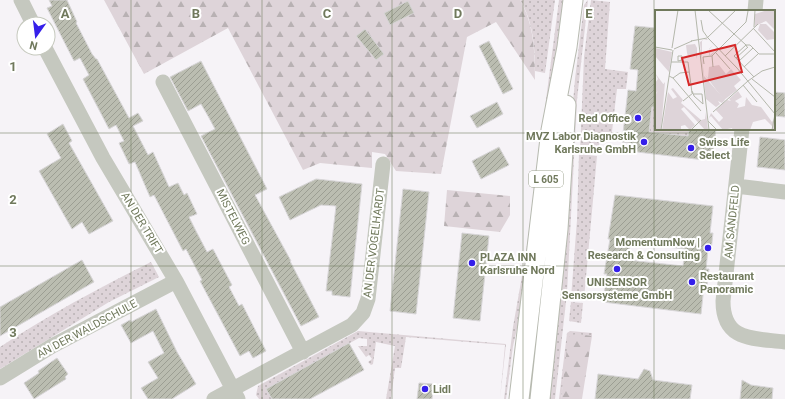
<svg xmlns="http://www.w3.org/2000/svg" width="785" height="399" font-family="Roboto,sans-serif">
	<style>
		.grass { fill: url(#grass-dots) }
		.forest { fill: url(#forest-firs) }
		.building { fill: url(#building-hatch); stroke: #d8d6d8; fill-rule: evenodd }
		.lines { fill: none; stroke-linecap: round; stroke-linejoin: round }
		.major-casing { stroke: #b7bab0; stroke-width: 21 }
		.minor { stroke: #c5c8bf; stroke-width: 15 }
		.major { stroke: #fff; stroke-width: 19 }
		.grid { fill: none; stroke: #70795c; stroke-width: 1; stroke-opacity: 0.55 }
		.poi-dot { fill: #351fea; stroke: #fff; stroke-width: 1.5 }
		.labels { text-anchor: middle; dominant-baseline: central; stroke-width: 4; stroke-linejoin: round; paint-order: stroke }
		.shield { fill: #fff; stroke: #9ba18d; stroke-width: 1 }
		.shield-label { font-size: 10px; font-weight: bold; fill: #70795c }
		.poi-label { font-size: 11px; font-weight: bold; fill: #70795c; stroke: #fff; text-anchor: start }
		.street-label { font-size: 11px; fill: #70795c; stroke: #fff }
		.inset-road { fill: none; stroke: #b4b7ab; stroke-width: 1 }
		.view { fill: #d62828; fill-opacity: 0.15; stroke: #d62828; stroke-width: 2 }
		.inset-edge { fill: none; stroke: #70795c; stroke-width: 2 }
		.grid-label { font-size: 13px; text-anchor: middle; font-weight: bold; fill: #70795c; stroke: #fff; stroke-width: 4; stroke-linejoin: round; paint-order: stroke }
	</style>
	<defs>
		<pattern id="grass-dots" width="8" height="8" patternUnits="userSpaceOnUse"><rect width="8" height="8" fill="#ded4d9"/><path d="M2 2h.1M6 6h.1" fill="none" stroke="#b8b1b3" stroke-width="1.8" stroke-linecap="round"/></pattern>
		<pattern id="forest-firs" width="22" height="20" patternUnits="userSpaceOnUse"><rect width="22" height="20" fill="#ded4d9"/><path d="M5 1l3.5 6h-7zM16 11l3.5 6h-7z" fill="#b8b1b3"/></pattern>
		<pattern id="building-hatch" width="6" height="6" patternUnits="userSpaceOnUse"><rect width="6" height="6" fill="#bbbdb1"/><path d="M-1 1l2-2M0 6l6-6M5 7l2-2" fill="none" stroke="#9c9e93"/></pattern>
	</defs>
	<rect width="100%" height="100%" fill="#f6f3f7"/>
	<path class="grass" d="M520,0H555L545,73L535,71C535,47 533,21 520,0Z
		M559,0H563L525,294L513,346L506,399H504L513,327L526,253Z
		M588,0L577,100L567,293L555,399H548L575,79L584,5Z
		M591,0L610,2L605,69L628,72L626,89H617L611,140L600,139L598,153L580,151L584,57Z
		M652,107H656V129H689L688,136L649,132Z
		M579,154L597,156L584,299L571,298L577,220Z
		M151,262L159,277L109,302L0,369V347C48,315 99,288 151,262Z
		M571,302L583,303L581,323L569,321Z
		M358,331L506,344L500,399L505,345L406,337L401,368H395L391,399H386L395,346L376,342L373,364L371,365L368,362L372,359L369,355L366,357L358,346H367V339L359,338L266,389L272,399H259L256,395L258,386Z
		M570,331L592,333V336L570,335L561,399H559L567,333Z"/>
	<path class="forest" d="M104,0H520C534,24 535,52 535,80L496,22L467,37L441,174L396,171L385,154L372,152V168L320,163L303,170L228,28L144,74Z
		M447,190L510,196V215L500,232L444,226Z
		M578,334L592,336L582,399H561L568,339L570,335Z"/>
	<path class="building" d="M49,0H67L77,22L76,23L92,54L96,59H97L129,118L138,113L143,121L133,126L148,155L153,152L169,187L178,183L184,195L187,193L197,214L189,217L196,231L207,252L213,249L232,285L229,287L239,306L242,304L266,351L253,358L249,351L240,356L200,281L202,280L186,249L183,251L154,195L150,197L135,162L129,164L119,143L124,141L116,125L109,129L83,79L89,75L80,58L74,61L47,8L52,6Z
		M408,1L414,13L390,25L384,13Z
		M635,26L656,28V107H652L649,132L688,136L689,129H716L713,152L705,151L704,160L629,151L630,143L622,142L628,90L636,91L638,70L630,69Z
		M365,29L384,54L376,60L356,36Z
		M489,41L513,89L503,94L479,46Z
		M201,61L267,189L255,195L291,261H290L319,317L301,326L201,136L215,129L208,116L201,104L188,111L170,77Z
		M774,92L785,93V117L774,116Z
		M497,102L503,114L477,128L470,116Z
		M63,124L72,141L69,143L113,221L89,234L82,222L72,229L39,171L61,158L47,134Z
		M760,137L785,140V170L757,167Z
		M499,147L509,165L481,179L472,161Z
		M316,179L362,184L350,297L332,295V291H326L336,206L321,205L290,220L279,197Z
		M403,189L429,192L416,314L390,311Z
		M615,195L713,206L710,233H713L711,251L708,250L706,269H709L707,286H704L701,314L603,302L607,274H604L610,239H608ZM630,243L685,249L683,266L628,260Z
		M462,233L489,236L480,321L453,318Z
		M82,260L94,282L0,336V307Z
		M156,309L177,352L196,384L172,399H148L141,388L158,378L148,362L164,353L153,331L131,343L121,325L130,320L131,322Z
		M349,343L364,370L310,399H272L266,389Z
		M57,358L68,374L65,377L66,379L34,399L24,383L39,373L38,371Z
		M644,369L650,371L653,380L692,385L690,399H595L598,374L638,379Z
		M742,380L751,385L773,388L772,399H740Z
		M419,383L433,384L432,399H417Z"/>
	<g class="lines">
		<g class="major-casing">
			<path id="major" d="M519,399L551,130L567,47L573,0
				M540,399L558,229L566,105"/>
		</g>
		<path class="minor" d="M21,0L33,24
			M755,11L756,0
			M45,48L103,158L176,281L238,399
			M163,82L303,352
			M742,129L723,301C723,342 754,338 785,342
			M736,186L785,192
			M0,378L52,346L176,281
			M214,399L352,325L363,313L368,299L383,164"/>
		<use href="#major" class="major"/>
	</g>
	<path class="grid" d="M131,0V399M262,0V399M392,0V399M523,0V399M654,0V399M0,133H785M0,266H785"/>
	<g class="poi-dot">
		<circle cx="638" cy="118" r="4"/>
		<circle cx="644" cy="142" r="4"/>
		<circle cx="691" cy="148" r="4"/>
		<circle cx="708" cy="248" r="4"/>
		<circle cx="472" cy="263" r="4"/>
		<circle cx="617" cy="269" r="4"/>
		<circle cx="692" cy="282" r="4"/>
		<circle cx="425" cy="389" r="4"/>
	</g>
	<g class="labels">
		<rect class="shield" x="529" y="171" width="34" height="16" rx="3"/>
		<g class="shield-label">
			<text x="546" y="179">L 605</text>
		</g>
		<g class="poi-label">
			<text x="630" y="118" text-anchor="end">Red Office</text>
			<text x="636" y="136" text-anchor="end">MVZ Labor Diagnostik<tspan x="636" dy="13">Karlsruhe GmbH</tspan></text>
			<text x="699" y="142">Swiss Life<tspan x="699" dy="13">Select</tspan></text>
			<text x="700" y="242" text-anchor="end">MomentumNow |<tspan x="700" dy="13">Research &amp; Consulting</tspan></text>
			<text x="480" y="257">PLAZA INN<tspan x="480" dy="13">Karlsruhe Nord</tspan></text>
			<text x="700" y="276">Restaurant<tspan x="700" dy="13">Panoramic</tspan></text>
			<text x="617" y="282" text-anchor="middle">UNISENSOR<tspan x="617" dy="13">Sensorsysteme GmbH</tspan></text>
			<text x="433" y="389">Lidl</text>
		</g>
		<g class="street-label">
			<text transform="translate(233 217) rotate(63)">MISTELWEG</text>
			<text transform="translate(732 222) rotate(-84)">AM SANDFELD</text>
			<text transform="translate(142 223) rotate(59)">AN DER TRIFT</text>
			<text transform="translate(374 243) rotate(-83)">AN DER VOGELHARDT</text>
			<text transform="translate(87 329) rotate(-28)">AN DER WALDSCHULE</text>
		</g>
	</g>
	<g transform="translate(655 10)">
		<rect width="120" height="120" fill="#f6f3f7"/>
		<path d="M47,30V47L54,46V40L58,35L54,39L55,45L62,40L61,38L63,39L57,45L47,47L49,66L70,90L67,93L63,91L65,94L61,97L51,89L45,33V32L48,30L52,29L53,30ZM0,38L17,42L14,62L0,46ZM0,63L9,75L0,84V73L3,69ZM10,72L6,120H0V85ZM18,78L28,90L26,93L46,110L50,109L51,102L53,120H50L29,97L26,99L40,115L35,120L30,115L26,116V120H7L13,82L18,89L22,87L16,79Z" fill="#ded4d9"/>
		<path d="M113,0H120V20L111,11L100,16V4ZM40,34L42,38V49L41,45L33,46L32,43L31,35ZM64,55L71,64L76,59L86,70L79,76L82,80L69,90L50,65L53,68L54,57ZM83,81L87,87L80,91L84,94L82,98L90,96L91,87L97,95L106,97L117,112L120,107V120H117V116L110,109L98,112L95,120H78L77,118L68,120L56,106L54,108L56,103L64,112L69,107L61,100L72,90L76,91L74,89Z" fill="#ded4d9"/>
		<path d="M105,14H111L119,22V29L112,30L103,20ZM69,92L93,118L92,120H79L61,100Z" fill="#ded4d9"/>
		<path class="inset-road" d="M40,0L54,120M53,0L91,35H95L104,44H120M46,10L48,21L53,28L82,58L120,104L117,120M99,17L100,0M98,18L120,42M36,31L52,28L81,0H100M0,37L17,40M92,37L91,35L79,46L99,67M17,38L23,0M19,39L37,31M61,43L75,59M23,46H27V50L23,51ZM70,46L103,14M81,48L93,37M84,51L98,38M16,52H33L37,83H38L37,81M49,54L48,47L57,46M58,57L57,46L91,12L93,1M89,57L103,44M14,66L18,68L46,101M18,68L25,63L34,62M97,69L120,87M93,71L107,61L120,57M88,75L102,92M38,83L39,86L48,94L47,84H39M28,91L38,83M58,102L93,71M53,111L62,120M6,120L18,40M36,120L46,110"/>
		<path class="view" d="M80,35L87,62L34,75L27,48Z"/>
		<rect width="120" height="120" class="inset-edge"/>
	</g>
	<g class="grid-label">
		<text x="65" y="18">A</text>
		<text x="196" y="18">B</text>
		<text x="327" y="18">C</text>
		<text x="458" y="18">D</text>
		<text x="589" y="18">E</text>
		<text x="13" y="71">1</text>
		<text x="13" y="204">2</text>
		<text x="13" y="337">3</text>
	</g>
	<g transform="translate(36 36) rotate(194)"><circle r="19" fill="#ffffff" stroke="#c6c9be"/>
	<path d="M0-3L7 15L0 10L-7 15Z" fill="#351fea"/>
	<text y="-6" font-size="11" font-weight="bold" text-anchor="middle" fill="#70795c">N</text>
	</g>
</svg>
